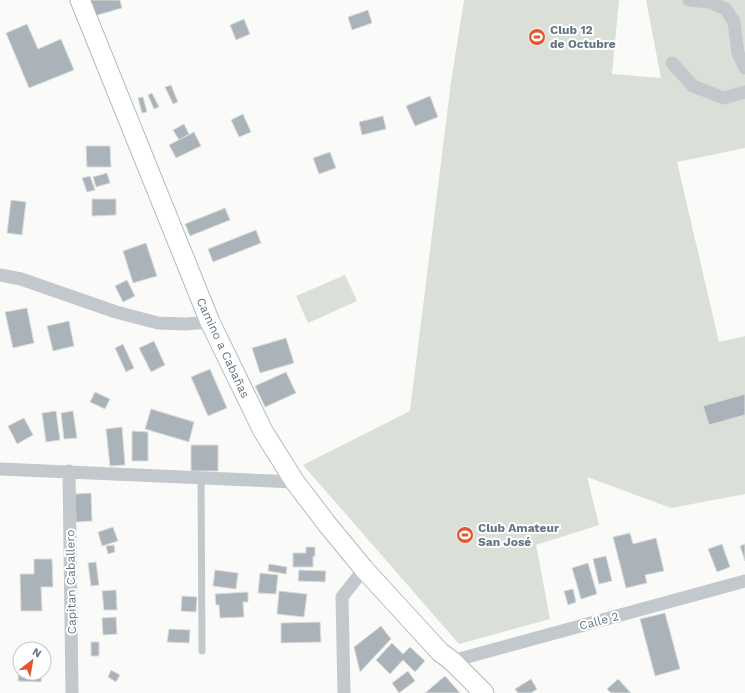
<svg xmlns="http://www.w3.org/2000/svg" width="745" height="693" font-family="'Work Sans',sans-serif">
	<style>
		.green { fill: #dadfd7 }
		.building { fill: #aab3b9; stroke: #dcdcda }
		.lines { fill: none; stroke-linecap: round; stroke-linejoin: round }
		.secondary-casing { stroke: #b3babf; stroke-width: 21 }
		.lane { stroke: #c3c8cc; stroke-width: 7 }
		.street { stroke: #c3c8cc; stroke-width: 13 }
		.secondary { stroke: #fff; stroke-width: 19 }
		.labels { text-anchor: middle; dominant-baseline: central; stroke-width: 4; stroke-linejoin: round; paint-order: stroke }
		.poi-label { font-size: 12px; font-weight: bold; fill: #657683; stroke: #fff; text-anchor: start }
		.street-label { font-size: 12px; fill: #657683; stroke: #fff }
	</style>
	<rect width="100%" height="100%" fill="#fafaf8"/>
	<path class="green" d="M464,0H619L612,74L661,78L646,0H745V148L677,162L719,342L745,336V494L671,508L587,477L599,525L536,545L550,619L459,644L303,465L410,411L451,82Z
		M345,275L357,301L308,323L296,296Z"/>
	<path class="building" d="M92,0H120L122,8L94,16L90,1Z
		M368,10L372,23L352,30L348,17Z
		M244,19L250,34L236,40L230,25Z
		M27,24L38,49L61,39L74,70L29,88L6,33Z
		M171,85L178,102L173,104L165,87Z
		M152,93L159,107L154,109L148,95Z
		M430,96L438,117L415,126L406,106Z
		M143,97L147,112L142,113L138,98Z
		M243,114L251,132L239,137L231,120Z
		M383,116L386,129L362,135L359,122Z
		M184,124L189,134L179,140L173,130Z
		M194,132L201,146L176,158L169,145Z
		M86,146H110L111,167H87Z
		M330,152L336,168L319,174L313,158Z
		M107,173L110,183L96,187L93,177Z
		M90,176L95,190L87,192L82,178Z
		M92,199H116V215L92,216Z
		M11,200L26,202L22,235L7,233Z
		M225,208L230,220L190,236L185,224Z
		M256,230L261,243L213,262L208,249Z
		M146,243L157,276L133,283L123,251Z
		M127,280L135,296L123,302L115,286Z
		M27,308L34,343L13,348L5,312Z
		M69,321L74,346L53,351L47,326Z
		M286,338L294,363L260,373L252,348Z
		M154,341L165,365L151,372L139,348Z
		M123,344L134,368L126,372L115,348Z
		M210,369L227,408L208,416L191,377Z
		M286,372L296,393L265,407L255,386Z
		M95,392L110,399L105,409L90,402Z
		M745,394V415L709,425L703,406Z
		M151,409L194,422L189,442L145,429Z
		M56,411L60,440L46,442L42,413Z
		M73,411L77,438L64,439L61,413Z
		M24,418L33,435L17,444L8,426Z
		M122,427L125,465L110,466L106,429Z
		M132,431L148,432V461H132Z
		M191,445H218V471H191Z
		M91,493L92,521L76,522L75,494Z
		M113,527L118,541L102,546L98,532Z
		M630,533L633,544L656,538L664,571L645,575L647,583L626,588L613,537Z
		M722,544L730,567L717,572L708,549Z
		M745,544V561L740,546Z
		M114,545L115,552L108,554L106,546Z
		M306,547H315V557L313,556V567H293V553H306Z
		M606,556L612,581L599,584L593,559Z
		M34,559H52L53,587H41L42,611H21L20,574H34Z
		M96,562L99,585L91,586L88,563Z
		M588,563L597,594L581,599L572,568Z
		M269,564L287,567L286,574L268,571Z
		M215,570L238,573L236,589L213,586Z
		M299,570L326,571L325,582L298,581Z
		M260,573L278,575L276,594L258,593Z
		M573,589L576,602L568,605L564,591Z
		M116,590L117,610H104L102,591Z
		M279,591L307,594L304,617L277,614Z
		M248,592V602H243L244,617L220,618L219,605H216L215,594Z
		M182,596L197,597L196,612L181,611Z
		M665,613L680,669L655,676L640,619Z
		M116,617L117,634L103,635L102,618Z
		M320,622L321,642L281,643V623Z
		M381,626L391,639L360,672L354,647Z
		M169,629L190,630L189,643L167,642Z
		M91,642H99V656H91Z
		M392,643L403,654L410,647L425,661L415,672L403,660L390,674L376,660Z
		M19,663H20V673H42L41,682L18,681Z
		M111,670L120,675L116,682L108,677Z
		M408,671L415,681L399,693L392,683Z
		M445,676L460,693H425Z
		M531,679L537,689L531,693H518L515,689Z
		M618,679L631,693H611L607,689Z"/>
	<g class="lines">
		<g class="secondary-casing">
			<path id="secondary" d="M80,0L210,322L263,431L295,482L327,524L364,569L440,652L452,661L484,693"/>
		</g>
		<path class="lane" d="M201,477L202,651"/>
		<path class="street" d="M689,0L710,2L726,9L734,22L738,53L745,68
			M672,63L693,86L724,98L745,92
			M0,275L21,279L116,312L158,323L186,324L210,322
			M0,469L295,482
			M69,471L72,693
			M452,661L745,581
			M344,693L342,597L364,569"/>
		<use href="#secondary" class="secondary"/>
	</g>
	<defs>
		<g id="stadium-disc" transform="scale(0.9)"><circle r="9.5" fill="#e4572e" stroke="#fff"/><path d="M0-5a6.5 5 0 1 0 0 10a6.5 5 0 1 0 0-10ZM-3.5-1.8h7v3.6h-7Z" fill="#fff"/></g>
	</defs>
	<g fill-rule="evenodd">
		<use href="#stadium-disc" x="537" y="37"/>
		<use href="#stadium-disc" x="465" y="535"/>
	</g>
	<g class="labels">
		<g class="poi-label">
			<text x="550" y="30">Club 12<tspan x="550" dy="14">de Octubre</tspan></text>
			<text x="478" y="528">Club Amateur<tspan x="478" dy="14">San José</tspan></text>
		</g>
		<g class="street-label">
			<text transform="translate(223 348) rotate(65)">Camino a Cabañas</text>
			<text transform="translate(71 582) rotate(-91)">Capitan Caballero</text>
			<text transform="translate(599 621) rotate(-15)">Calle 2</text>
		</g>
	</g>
	<g transform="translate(32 661) rotate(31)"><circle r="19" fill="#ffffff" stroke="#c1c8cd"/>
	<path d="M0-3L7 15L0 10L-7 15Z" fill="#e4572e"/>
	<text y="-6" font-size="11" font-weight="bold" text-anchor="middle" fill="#657683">N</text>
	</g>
</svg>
